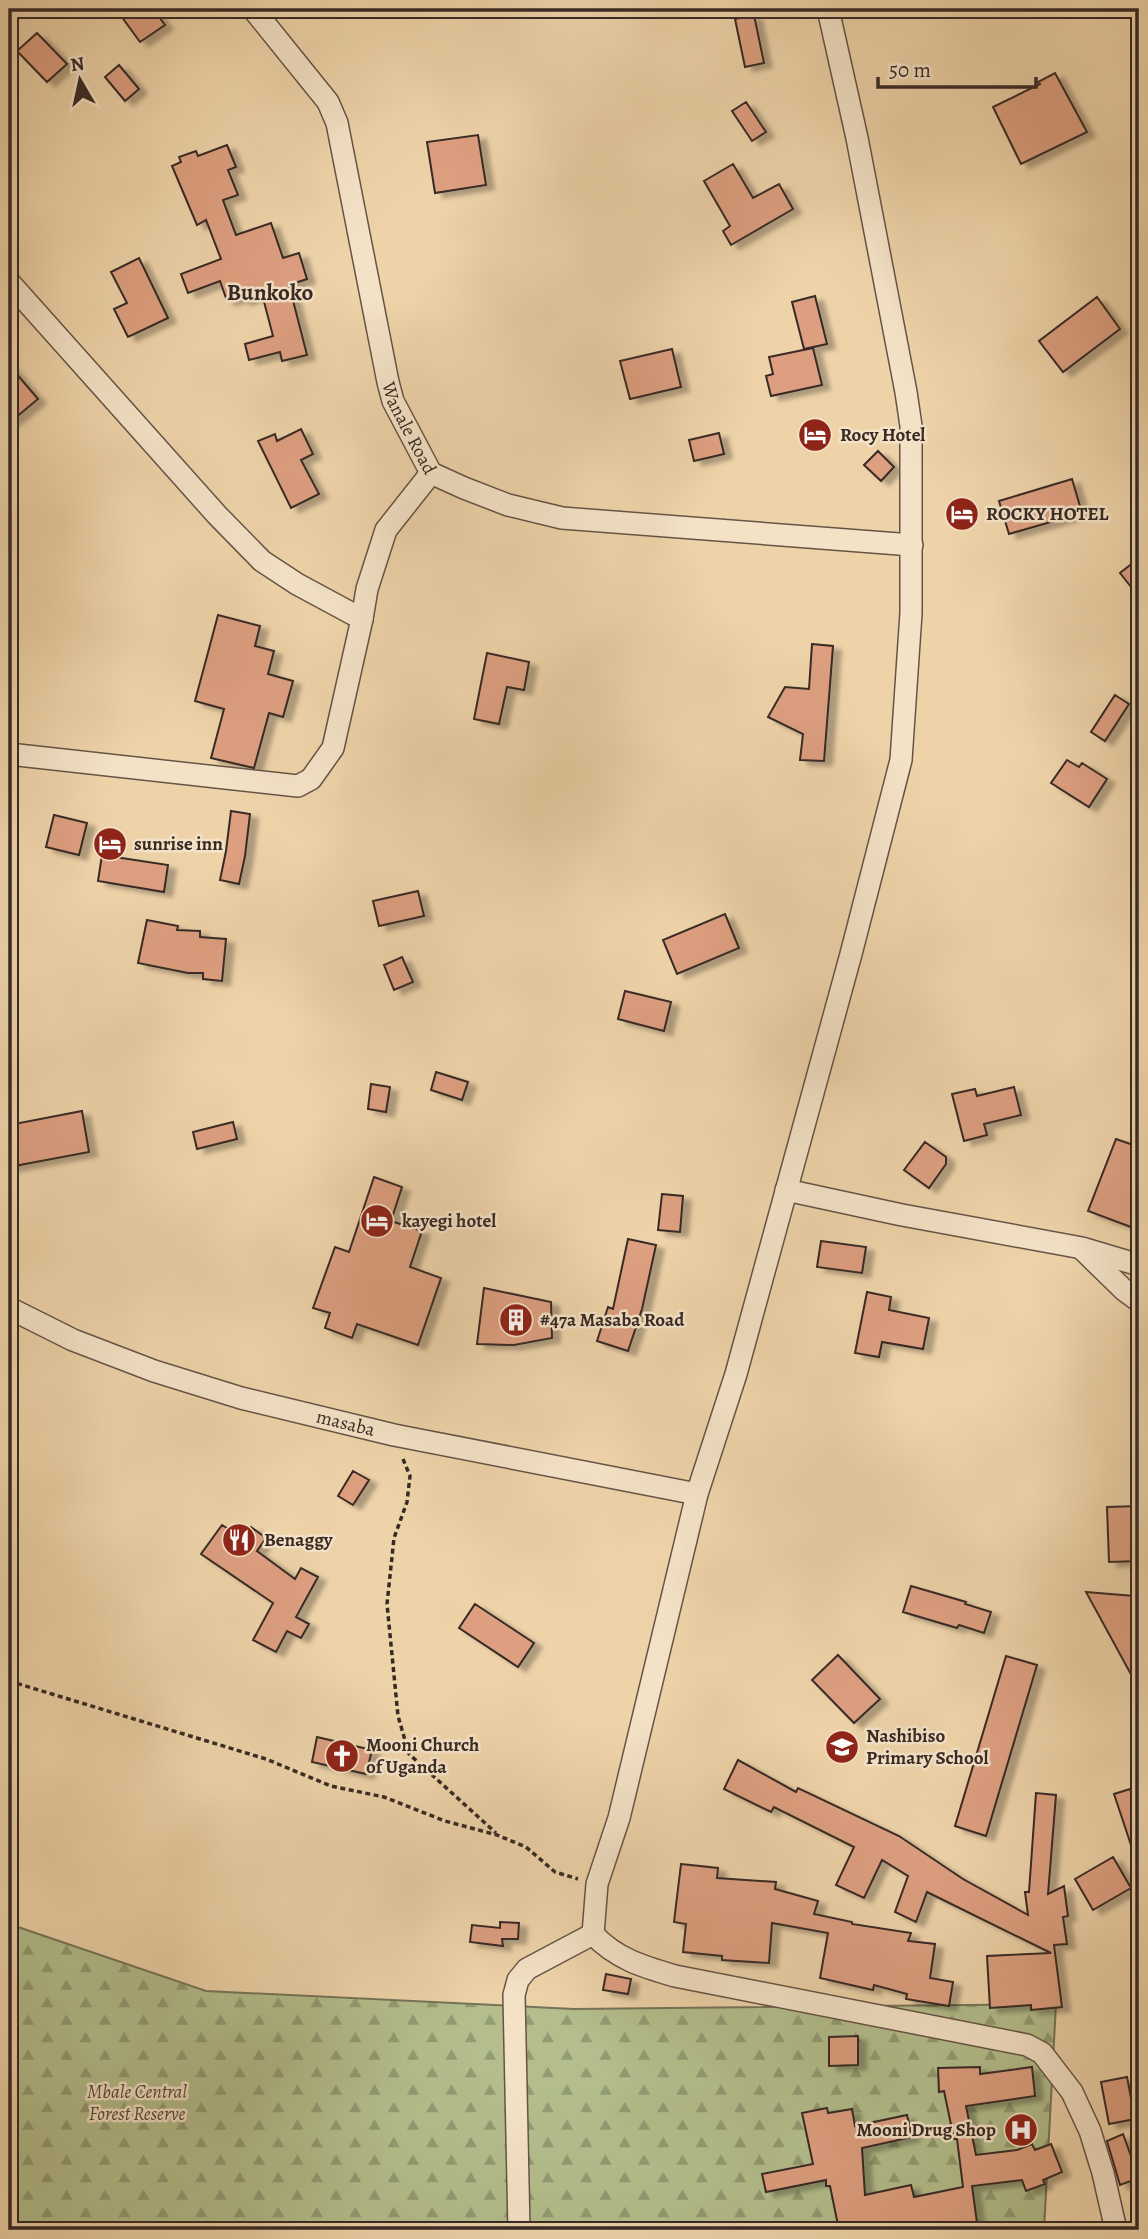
<svg xmlns="http://www.w3.org/2000/svg" width="1148" height="2239" font-family="Alegreya,serif">
	<style>
		.forest { fill: url(#forest-firs); stroke: #757458; stroke-width: 2 }
		.building { fill: #dd9f80; stroke: #372a25; stroke-width: 2; filter: url(#shadow) }
		.lines { fill: none; stroke-linecap: round; stroke-linejoin: round }
		.minor-casing { stroke: #655446; stroke-width: 24 }
		.path { stroke: #372a25; stroke-width: 3.5; stroke-dasharray: 5 3.5; stroke-linecap: butt }
		.minor { stroke: #f4e2c7; stroke-width: 21 }
		.labels { text-anchor: middle; dominant-baseline: central; stroke-width: 5; stroke-linejoin: round; paint-order: stroke }
		.street-label { font-size: 19px; fill: #372a25; stroke: #f4e2c7 }
		.poi-label { font-size: 19px; font-weight: bold; fill: #372a25; stroke: #f4e2c7; text-anchor: start }
		.park-label { font-size: 19px; font-style: italic; fill: #50483a; stroke: #f4e2c7 }
		.quarter-label { font-size: 23px; font-weight: bold; fill: #372a25; stroke: #f4e2c7 }
	</style>
	<defs>
		<pattern id="forest-firs" width="22" height="20" patternUnits="userSpaceOnUse" patternTransform="scale(1.75)"><rect width="22" height="20" fill="#b3be8c"/><path d="M5 1l3.5 6h-7zM16 11l3.5 6h-7z" fill="#929b72"/></pattern>
		<filter id="shadow"><feDropShadow dx="8" dy="4.5" stdDeviation="2" flood-color="#0004"/></filter>
	</defs>
	<rect width="100%" height="100%" fill="#eed3a9"/>
	<filter id="stains"><feTurbulence type="fractalNoise" baseFrequency=".00286" numOctaves="4"/><feColorMatrix values="0 0 0 0 .2 0 0 0 0 .09 0 0 0 0 .02 0 0 0 .5 -.17"/></filter>
	<radialGradient id="worn" r=".72"><stop offset=".6" stop-color="#630" stop-opacity="0"/><stop offset="1" stop-color="#630" stop-opacity=".3"/></radialGradient>
	<path class="forest" d="M9,1924L206,1991L574,2009L1056,2004L1044,2230H9Z"/>
	<path class="building" d="M116,9H153L165,25L140,42Z
		M754,15L764,63L745,67L735,19Z
		M37,33L67,64L47,82L17,51Z
		M119,65L139,89L125,101L105,77Z
		M1055,73L1087,132L1021,164L993,107L1040,84L1038,82Z
		M746,102L766,132L752,141L732,111Z
		M478,135L486,185L435,193L427,142Z
		M227,145L236,167L228,170L238,195L223,200L236,235L271,223L283,258L299,253L307,279L289,285L307,355L282,361L280,352L249,360L245,344L273,336L262,294L243,301L241,297L227,301L220,281L188,293L181,274L221,259L206,220L197,225L172,166L181,162L179,157L196,151L198,156Z
		M733,164L753,198L779,184L793,209L731,245L723,231L730,226L704,181Z
		M139,258L168,318L128,337L114,309L127,303L111,272Z
		M815,296L827,344L804,349L792,302Z
		M1097,297L1120,329L1063,372L1039,341Z
		M813,348L822,385L771,396L766,376L773,374L769,357Z
		M672,349L681,387L630,399L620,361Z
		M9,365L38,399L9,423Z
		M301,429L313,454L301,460L319,494L291,508L258,441L275,434L277,441Z
		M719,433L724,454L694,461L689,440Z
		M878,451L894,467L881,481L864,465Z
		M1072,479L1082,513L1009,534L999,501Z
		M1139,558V597L1120,573Z
		M218,615L260,626L255,646L274,651L268,674L293,681L283,717L269,713L254,768L211,758L224,709L195,701Z
		M812,644L833,646L824,761L800,760L803,734L768,717L785,687L809,689Z
		M487,653L529,662L524,690L507,687L499,724L474,719Z
		M1115,695L1129,704L1105,741L1091,732Z
		M1067,760L1079,767L1082,763L1107,779L1089,807L1051,783Z
		M231,811L250,814L245,856L239,884L220,880L226,851Z
		M54,815L87,823L79,855L46,847Z
		M102,855L168,865L164,892L98,881Z
		M418,891L424,916L379,926L373,901Z
		M725,914L739,948L677,974L663,940Z
		M147,920L178,926L177,930L200,931V937L226,939L222,981L203,979V973H188L138,963Z
		M402,957L413,982L394,990L384,965Z
		M625,991L671,1002L664,1031L618,1019Z
		M436,1072L468,1082L462,1100L431,1090Z
		M371,1084L390,1087L386,1112L368,1109Z
		M1014,1087L1021,1115L984,1124L987,1135L964,1141L952,1094L975,1089L977,1096Z
		M82,1111L89,1152L9,1167V1125Z
		M233,1122L237,1139L197,1149L193,1132Z
		M1116,1139L1139,1147V1230L1088,1211Z
		M925,1142L946,1157V1164L929,1188L904,1170Z
		M374,1177L402,1187L391,1221L422,1231L410,1267L441,1278L418,1345L357,1324L352,1338L325,1328L330,1313L313,1308L335,1247L349,1252Z
		M662,1194L683,1196L680,1232L658,1230Z
		M628,1239L656,1245L642,1309L628,1351L597,1341L608,1307L613,1309Z
		M821,1241L866,1247L862,1273L817,1267Z
		M484,1288L551,1302L552,1338L514,1345L477,1344Z
		M867,1292L891,1297L889,1310L929,1318L923,1349L882,1342L879,1357L855,1353Z
		M353,1471L369,1480L353,1505L338,1496Z
		M1139,1506V1561L1109,1562L1107,1507Z
		M222,1525L242,1537L251,1527L266,1538L257,1551L295,1579L301,1568L318,1577L296,1617L309,1624L301,1638L287,1631L276,1652L253,1640L273,1603L201,1554Z
		M911,1586L966,1602L965,1604L991,1612L984,1633L959,1625L957,1628L903,1612Z
		M1086,1592L1134,1596L1132,1615H1136L1134,1643L1139,1652V1689Z
		M475,1604L534,1643L518,1667L459,1628Z
		M838,1655L880,1699L854,1723L812,1680Z
		M1006,1656L1037,1665L986,1836L955,1826Z
		M317,1737L372,1750L366,1774L312,1762Z
		M738,1760L796,1792L798,1788L899,1836L963,1879L1028,1915L1025,1892H1029L1036,1793L1056,1795L1048,1894L1064,1886L1068,1916L1063,1917L1067,1944L1054,1945L1062,2007L1031,2010V2005L990,2008L987,1956L1051,1953L927,1892L916,1922L895,1912L908,1876L882,1860L864,1898L836,1885L854,1847L774,1807L771,1812L724,1789Z
		M1130,1789L1139,1816V1860H1136L1114,1794Z
		M1113,1857L1131,1888L1093,1910L1075,1879Z
		M681,1864L718,1868L717,1878L776,1882L775,1889L818,1901L814,1914L852,1922V1924L911,1933L908,1941L935,1944L930,1978L953,1982L949,2006L906,1999L907,1994L874,1985L873,1990L820,1978L828,1933L772,1923L769,1963L722,1960V1956L683,1952L686,1924L674,1922Z
		M500,1922L519,1923L518,1939H502L503,1946L470,1942L472,1925L500,1928Z
		M606,1974L631,1979L628,1994L603,1990Z
		M858,2036V2065L829,2066V2037Z
		M980,2067V2074L1032,2067L1035,2096L966,2106L976,2155L1017,2150L1032,2144L1035,2150L1051,2144L1062,2172L1043,2180L1045,2184L1026,2191L1022,2180L972,2186L978,2230H839L830,2186H826V2180L766,2192L762,2174L813,2164L802,2113L827,2108L828,2113L852,2109L855,2126L907,2115L912,2137L862,2148L865,2195L911,2185L914,2197L963,2187L957,2139H954L944,2091L939,2092L938,2068Z
		M1127,2077L1135,2119L1109,2124L1101,2082Z
		M1123,2134L1139,2178L1120,2185L1107,2141Z"/>
	<g class="lines">
		<g class="minor-casing">
			<g id="minor">
				<path id="s1" d="M253,9L328,102L337,123L388,382L393,401L431,473L464,488L508,505L562,518L912,545"/>
				<path d="M828,9L857,138L906,392L911,426V613L901,760L851,954L736,1374L697,1494L619,1818L597,1884L593,1934C616,1959 644,1967 675,1976L1027,2045L1042,2053L1072,2092L1090,2131L1103,2173L1116,2230"/>
				<path d="M9,282L217,515L262,561L297,584L362,619"/>
				<path d="M9,754L298,786L311,779L333,748L362,619L367,589L386,530L431,473"/>
				<path d="M786,1190L902,1215L1082,1248L1139,1265"/>
				<path d="M1083,1250L1124,1290L1139,1301"/>
				<path id="s2" d="M9,1308L73,1340L154,1371L241,1398L394,1435L697,1494"/>
				<path d="M519,2230L514,1995L518,1980L527,1969L593,1934"/>
			</g>
		</g>
		<path class="path" d="M403,1459L410,1476L407,1502L394,1538L387,1604L398,1716L409,1754L496,1833
			M9,1681L266,1759L331,1786L384,1797L445,1821L497,1835L526,1847L555,1872L578,1879"/>
		<use href="#minor" class="minor"/>
	</g>
	<defs>
		<g id="hotel-disc" transform="scale(1.75)"><circle r="9.5" fill="#8f2418" stroke="#f4e2c7"/><path d="M-6-4.5h1.5V1H6V5H4.5V3h-9V5H-6ZM-4 0a1.8 1.8 0 1 1 3.6 0ZM.5 0V-2.5h3Q6-2.5 6 0Z" fill="#fff"/></g>
		<g id="building-disc" transform="scale(1.75)"><circle r="9.5" fill="#8f2418" stroke="#f4e2c7"/><path d="M-4-6H4V6H1V3H-1V6H-4ZM-2.5-4.3h1.7v1.8h-1.7ZM.8-4.3h1.7v1.8H.8ZM-2.5-1h1.7V.8h-1.7ZM.8-1h1.7V.8H.8Z" fill="#fff"/></g>
		<g id="restaurant-disc" transform="scale(1.75)"><circle r="9.5" fill="#8f2418" stroke="#f4e2c7"/><path d="M-5-6h1v4h1v-4h1v4h1v-4h1v5L-1.5 .5V6h-2V.5L-5-1ZM5-6V6H3V1.5H1.5Q1.5-4 5-6Z" fill="#fff"/></g>
		<g id="school-disc" transform="scale(1.75)"><circle r="9.5" fill="#8f2418" stroke="#f4e2c7"/><path d="M0-5L7-2L0 1L-7-2ZM-4 1L0 2.5L4 1V4Q0 6-4 4Z" fill="#fff"/></g>
		<g id="church-disc" transform="scale(1.75)"><circle r="9.5" fill="#8f2418" stroke="#f4e2c7"/><path d="M-1.2-6h2.4v3.5h3.3v2.4h-3.3V6h-2.4V-.1h-3.3v-2.4h3.3Z" fill="#fff"/></g>
		<g id="hospital-disc" transform="scale(1.75)"><circle r="9.5" fill="#8f2418" stroke="#f4e2c7"/><path d="M-5-5h3v3.5h4V-5h3V5h-3V1.5h-4V5h-3Z" fill="#fff"/></g>
	</defs>
	<g fill-rule="evenodd">
		<use href="#hotel-disc" x="815" y="435"/>
		<use href="#hotel-disc" x="962" y="514"/>
		<use href="#hotel-disc" x="110" y="844"/>
		<use href="#hotel-disc" x="377" y="1221"/>
		<use href="#building-disc" x="516" y="1320"/>
		<use href="#restaurant-disc" x="239" y="1540"/>
		<use href="#school-disc" x="842" y="1747"/>
		<use href="#church-disc" x="342" y="1756"/>
		<use href="#hospital-disc" x="1021" y="2130"/>
	</g>
	<g class="labels">
		<g class="street-label">
			<text stroke="none"><textPath href="#s1" startOffset="457">Wanale Road</textPath></text>
			<text stroke="none"><textPath href="#s2" startOffset="357">masaba</textPath></text>
		</g>
		<g class="poi-label">
			<text x="840" y="435">Rocy Hotel</text>
			<text x="986" y="514">ROCKY HOTEL</text>
			<text x="134" y="844">sunrise inn</text>
			<text x="402" y="1221">kayegi hotel</text>
			<text x="540" y="1320">#47a Masaba Road</text>
			<text x="264" y="1540">Benaggy</text>
			<text x="866" y="1736">Nashibiso<tspan x="866" dy="22">Primary School</tspan></text>
			<text x="366" y="1745">Mooni Church<tspan x="366" dy="22">of Uganda</tspan></text>
			<text x="996" y="2130" text-anchor="end">Mooni Drug Shop</text>
		</g>
		<g class="park-label">
			<text x="137" y="2092">Mbale Central<tspan x="137" dy="22">Forest Reserve</tspan></text>
		</g>
		<g class="quarter-label">
			<text x="270" y="292">Bunkoko</text>
		</g>
	</g>
	<rect width="1148" height="2239" fill="none" stroke="#eed3a9" stroke-width="35"/>
	<rect x="10" y="10" width="1127" height="2218" fill="none" stroke="#372a25" stroke-width="3.5"/>
	<rect x="18" y="18" width="1113" height="2204" fill="none" stroke="#372a25" stroke-width="2"/>
	<g transform="translate(80 80) rotate(351)" stroke="#f4e2c7" stroke-width="5" paint-order="stroke">
	<path d="M0-5L12 26L0 18L-12 26Z" fill="#372a25"/>
	<text y="-10" font-size="19" font-weight="bold" text-anchor="middle" fill="#372a25">N</text>
	</g>
	<path d="M878 77v10h158v-10" fill="none" stroke="#372a25" stroke-width="3.5"/>
	<text x="889" y="77" font-size="21" fill="#372a25" stroke="#f4e2c7" stroke-width="5" paint-order="stroke">50 m</text>
	<rect width="100%" height="100%" filter="url(#stains)"/>
	<rect width="100%" height="100%" fill="url(#worn)"/>
</svg>
